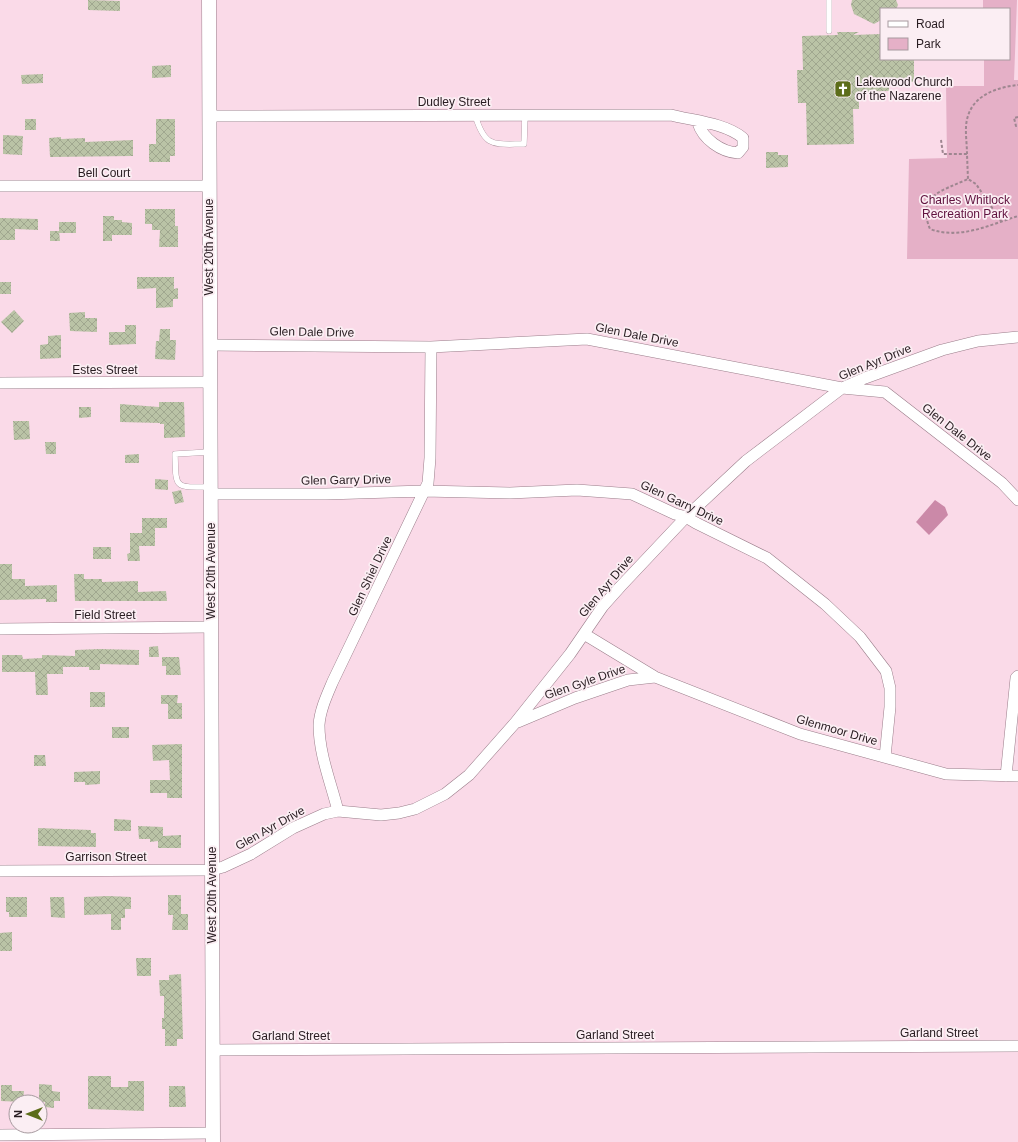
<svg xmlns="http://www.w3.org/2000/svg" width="1018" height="1142" font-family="Helvetica,sans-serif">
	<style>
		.green { fill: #e5b0c7 }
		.water { fill: #cb89a8 }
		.building { fill: url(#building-cross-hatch) }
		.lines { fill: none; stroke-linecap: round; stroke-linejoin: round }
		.service-casing { stroke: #9a7d8a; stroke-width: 6 }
		.minor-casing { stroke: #9a7d8a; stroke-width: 12 }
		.tertiary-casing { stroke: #9a7d8a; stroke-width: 15 }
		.path { stroke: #9e8690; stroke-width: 2; stroke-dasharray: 3 2; stroke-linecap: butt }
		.service { stroke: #fff; stroke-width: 5.5 }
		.minor { stroke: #fff; stroke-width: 11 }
		.tertiary { stroke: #fff; stroke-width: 14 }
		.labels { text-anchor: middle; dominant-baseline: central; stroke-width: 3.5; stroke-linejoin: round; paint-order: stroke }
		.poi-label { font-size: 12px; fill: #281c21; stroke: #fbeef3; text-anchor: start }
		.street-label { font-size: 12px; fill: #281c21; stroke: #fbeef3 }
		.park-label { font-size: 12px; fill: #60123f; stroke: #fbeef3 }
	</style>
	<defs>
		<pattern id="building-cross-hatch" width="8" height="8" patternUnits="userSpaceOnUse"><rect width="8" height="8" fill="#bac3a6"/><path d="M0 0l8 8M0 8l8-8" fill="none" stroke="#a0a78f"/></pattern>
	</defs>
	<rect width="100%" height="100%" fill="#fadae8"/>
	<path class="green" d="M983,0H1017L1014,80H1018V259H907L909,159L947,158L946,86H984V59H1009V9H983Z"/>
	<path class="water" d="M935,500L945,507L948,515L929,535L916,522Z"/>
	<path class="building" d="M88,0L120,1V11L88,10Z
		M852,0H896L898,5L896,9H881V20L874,24L854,14L851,5Z
		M837,32H859L853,35L881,34V59H914V82H909V85L889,86V91L859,92V109H853L854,144L807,145L806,103H798L797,70H803L802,36L838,35Z
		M171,65V77L152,78V66Z
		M43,74V83L22,84L21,75Z
		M25,119H36V130H25Z
		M156,119H175V156H170V162H149V144H156Z
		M3,135L23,136L22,155L3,154Z
		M61,137V139L85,138V142L133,140V156L50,157L49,138Z
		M766,152H778V155H788V167L766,168Z
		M145,209H175V226H178V247H159L160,230H152V224H145Z
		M103,216H114V220H122V222L132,223V235H112V241H103Z
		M0,218L38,219V230L15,229V240H0Z
		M59,222H76V233H59Z
		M50,231H59L60,241H50Z
		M137,277H174V289L178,288V299H173V307L156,308V288L137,289Z
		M0,282H11V294H0Z
		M14,310L24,321L12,333L1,322Z
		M85,312V318H97V332L70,331L69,313Z
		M125,325H136V344L109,345V332H125Z
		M160,329H170V340H176L175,360L155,359L156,341H159Z
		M61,335V358L40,359V345L48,344V336Z
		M159,402H184L185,437L164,438V424H160V423L120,422V404L159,407Z
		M79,407H91V417L79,418Z
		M13,421H29L30,439L14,440Z
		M45,442H56V454H46Z
		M139,454V463H125V455Z
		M155,479L168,480V490L155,489Z
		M181,490L184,502L175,504L172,492Z
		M142,518H167V528H155V546H139L140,561H128L127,554L130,553V533H142Z
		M93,547H111V559H93Z
		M0,564H12V579H25V586L57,585V602H46V599L0,600Z
		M74,574H84V579H102V582L138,581V592L166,591L167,601H75Z
		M158,646L159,657H149V647Z
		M100,649L139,650V665L100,664V670H89V667H63V674H47L48,695H36L35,672H2V655H22L23,659L42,658V655L75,656V650Z
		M162,657H179L181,675H166V666H162Z
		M90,692H105V707H90Z
		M161,695H178L177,703H182V719H168V704H161Z
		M112,727H129V738H112Z
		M182,744V798H167V793H150V780H170L169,760L153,761L152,745Z
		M34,755H45L46,766H34Z
		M100,771V784L85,785V782H74V772Z
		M114,819L131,820V831H114Z
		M138,826L163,827V836L181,835V848H158V841L150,842V839H139Z
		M38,828L91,830V833H96V847L38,846Z
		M168,895H181V914H188V930H172L173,915H168Z
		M108,896L131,897V909H125V918H121V930H111V914L84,915V897Z
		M6,897H27V917H9V912H6Z
		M50,897H64L65,918L51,917Z
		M12,932V951H0V933Z
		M136,958H151V976H137Z
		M181,974L183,1039H177V1046H165V1029H162V1018H164V996H160L159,980H169V975Z
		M88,1076H111V1087H128V1081H144V1111L88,1109Z
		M39,1084L52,1085V1091L60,1092V1101H54V1108L45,1107V1102H39Z
		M1,1085H12V1091H24L23,1102L1,1101Z
		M169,1086H185L186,1107H169Z"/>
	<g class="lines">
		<g class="service-casing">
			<path id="service" d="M829,0V31
				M475,115C485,148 493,144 524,144L525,115
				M209,487C174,487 176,489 175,454L210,452"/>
		</g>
		<g class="minor-casing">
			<path id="minor" d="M209,116L671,115C694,121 725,123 743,138V147L738,153C721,152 703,139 698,123
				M0,186H209
				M210,345L431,347L587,339L842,388L885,392L1002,483L1018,500
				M0,383L210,382
				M211,494H326L424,491L510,493L577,490L632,494L675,514L686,517L696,523L767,558L825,604L860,637L886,671L890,688V707L885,757
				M0,629L211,627
				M584,634L655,677L800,734L946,774L1018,776
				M518,722L575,698L628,680L655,677
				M1006,776L1016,678L1018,676
				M338,811C331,783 319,754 319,725C320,710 327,695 333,681L428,483L430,458L431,347
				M0,871L212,870L223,867L251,854L293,828L324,814L338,811L381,815L399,813L415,809L445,794L469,775L515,723L570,654L603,606L620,587L686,517L746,461L842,388L865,378L942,350L978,341L1018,337
				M212,1050L1018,1046
				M0,1135L213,1133"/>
		</g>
		<g class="tertiary-casing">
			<path id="tertiary" d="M209,0L213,1142"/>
		</g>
		<path class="path" d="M1018,117L1014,118L1016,126L1018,125
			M941,140L943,154H967L968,179
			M967,154C967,142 964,127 968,116C974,95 998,87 1018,85
			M1001,221L976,184L968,179C942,191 916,195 930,229C960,240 989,225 1018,216"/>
		<use href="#service" class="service"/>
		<use href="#minor" class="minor"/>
		<use href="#tertiary" class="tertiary"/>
	</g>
	<defs>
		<g id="church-square" transform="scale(0.9)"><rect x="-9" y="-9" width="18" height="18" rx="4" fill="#5c6d19" stroke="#fbeef3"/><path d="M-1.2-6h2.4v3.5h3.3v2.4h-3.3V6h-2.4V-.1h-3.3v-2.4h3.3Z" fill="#fff"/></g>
	</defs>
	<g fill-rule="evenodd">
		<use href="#church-square" x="843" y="89"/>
	</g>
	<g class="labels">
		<g class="poi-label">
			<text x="856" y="82">Lakewood Church<tspan x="856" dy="14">of the Nazarene</tspan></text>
		</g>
		<g class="street-label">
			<text x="454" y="102">Dudley Street</text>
			<text x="104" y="173">Bell Court</text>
			<text transform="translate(209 247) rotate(-90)">West 20th Avenue</text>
			<text transform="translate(312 332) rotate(1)">Glen Dale Drive</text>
			<text transform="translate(637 335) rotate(11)">Glen Dale Drive</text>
			<text transform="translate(875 362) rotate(-22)">Glen Ayr Drive</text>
			<text x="105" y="370">Estes Street</text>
			<text transform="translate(957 432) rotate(38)">Glen Dale Drive</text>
			<text transform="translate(346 480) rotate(-1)">Glen Garry Drive</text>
			<text transform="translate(682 503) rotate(25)">Glen Garry Drive</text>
			<text transform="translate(211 571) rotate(-90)">West 20th Avenue</text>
			<text transform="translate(370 576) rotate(-65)">Glen Shiel Drive</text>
			<text transform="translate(606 586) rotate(-50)">Glen Ayr Drive</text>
			<text x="105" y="615">Field Street</text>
			<text transform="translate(585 682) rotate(-19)">Glen Gyle Drive</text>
			<text transform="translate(837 730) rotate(16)">Glenmoor Drive</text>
			<text transform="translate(270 828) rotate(-29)">Glen Ayr Drive</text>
			<text x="106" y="857">Garrison Street</text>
			<text transform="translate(212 895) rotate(-90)">West 20th Avenue</text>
			<text x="939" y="1033">Garland Street</text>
			<text x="615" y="1035">Garland Street</text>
			<text x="291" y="1036">Garland Street</text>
		</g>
		<g class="park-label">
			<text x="965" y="200">Charles Whitlock<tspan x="965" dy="14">Recreation Park</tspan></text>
		</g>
	</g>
	<rect x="880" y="8" width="130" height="52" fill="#fbeef3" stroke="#a79a9f"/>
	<rect x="888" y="21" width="20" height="6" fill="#ffffff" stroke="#a79a9f"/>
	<text x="916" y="28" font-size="12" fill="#281c21">Road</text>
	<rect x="888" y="38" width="20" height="12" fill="#e5b0c7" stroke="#a79a9f"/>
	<text x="916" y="48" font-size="12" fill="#281c21">Park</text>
	<g transform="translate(28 1114) rotate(270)"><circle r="19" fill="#fbeef3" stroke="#a79a9f"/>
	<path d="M0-3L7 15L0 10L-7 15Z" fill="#5c6d19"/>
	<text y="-6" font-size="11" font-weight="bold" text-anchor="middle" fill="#281c21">N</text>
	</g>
</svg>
